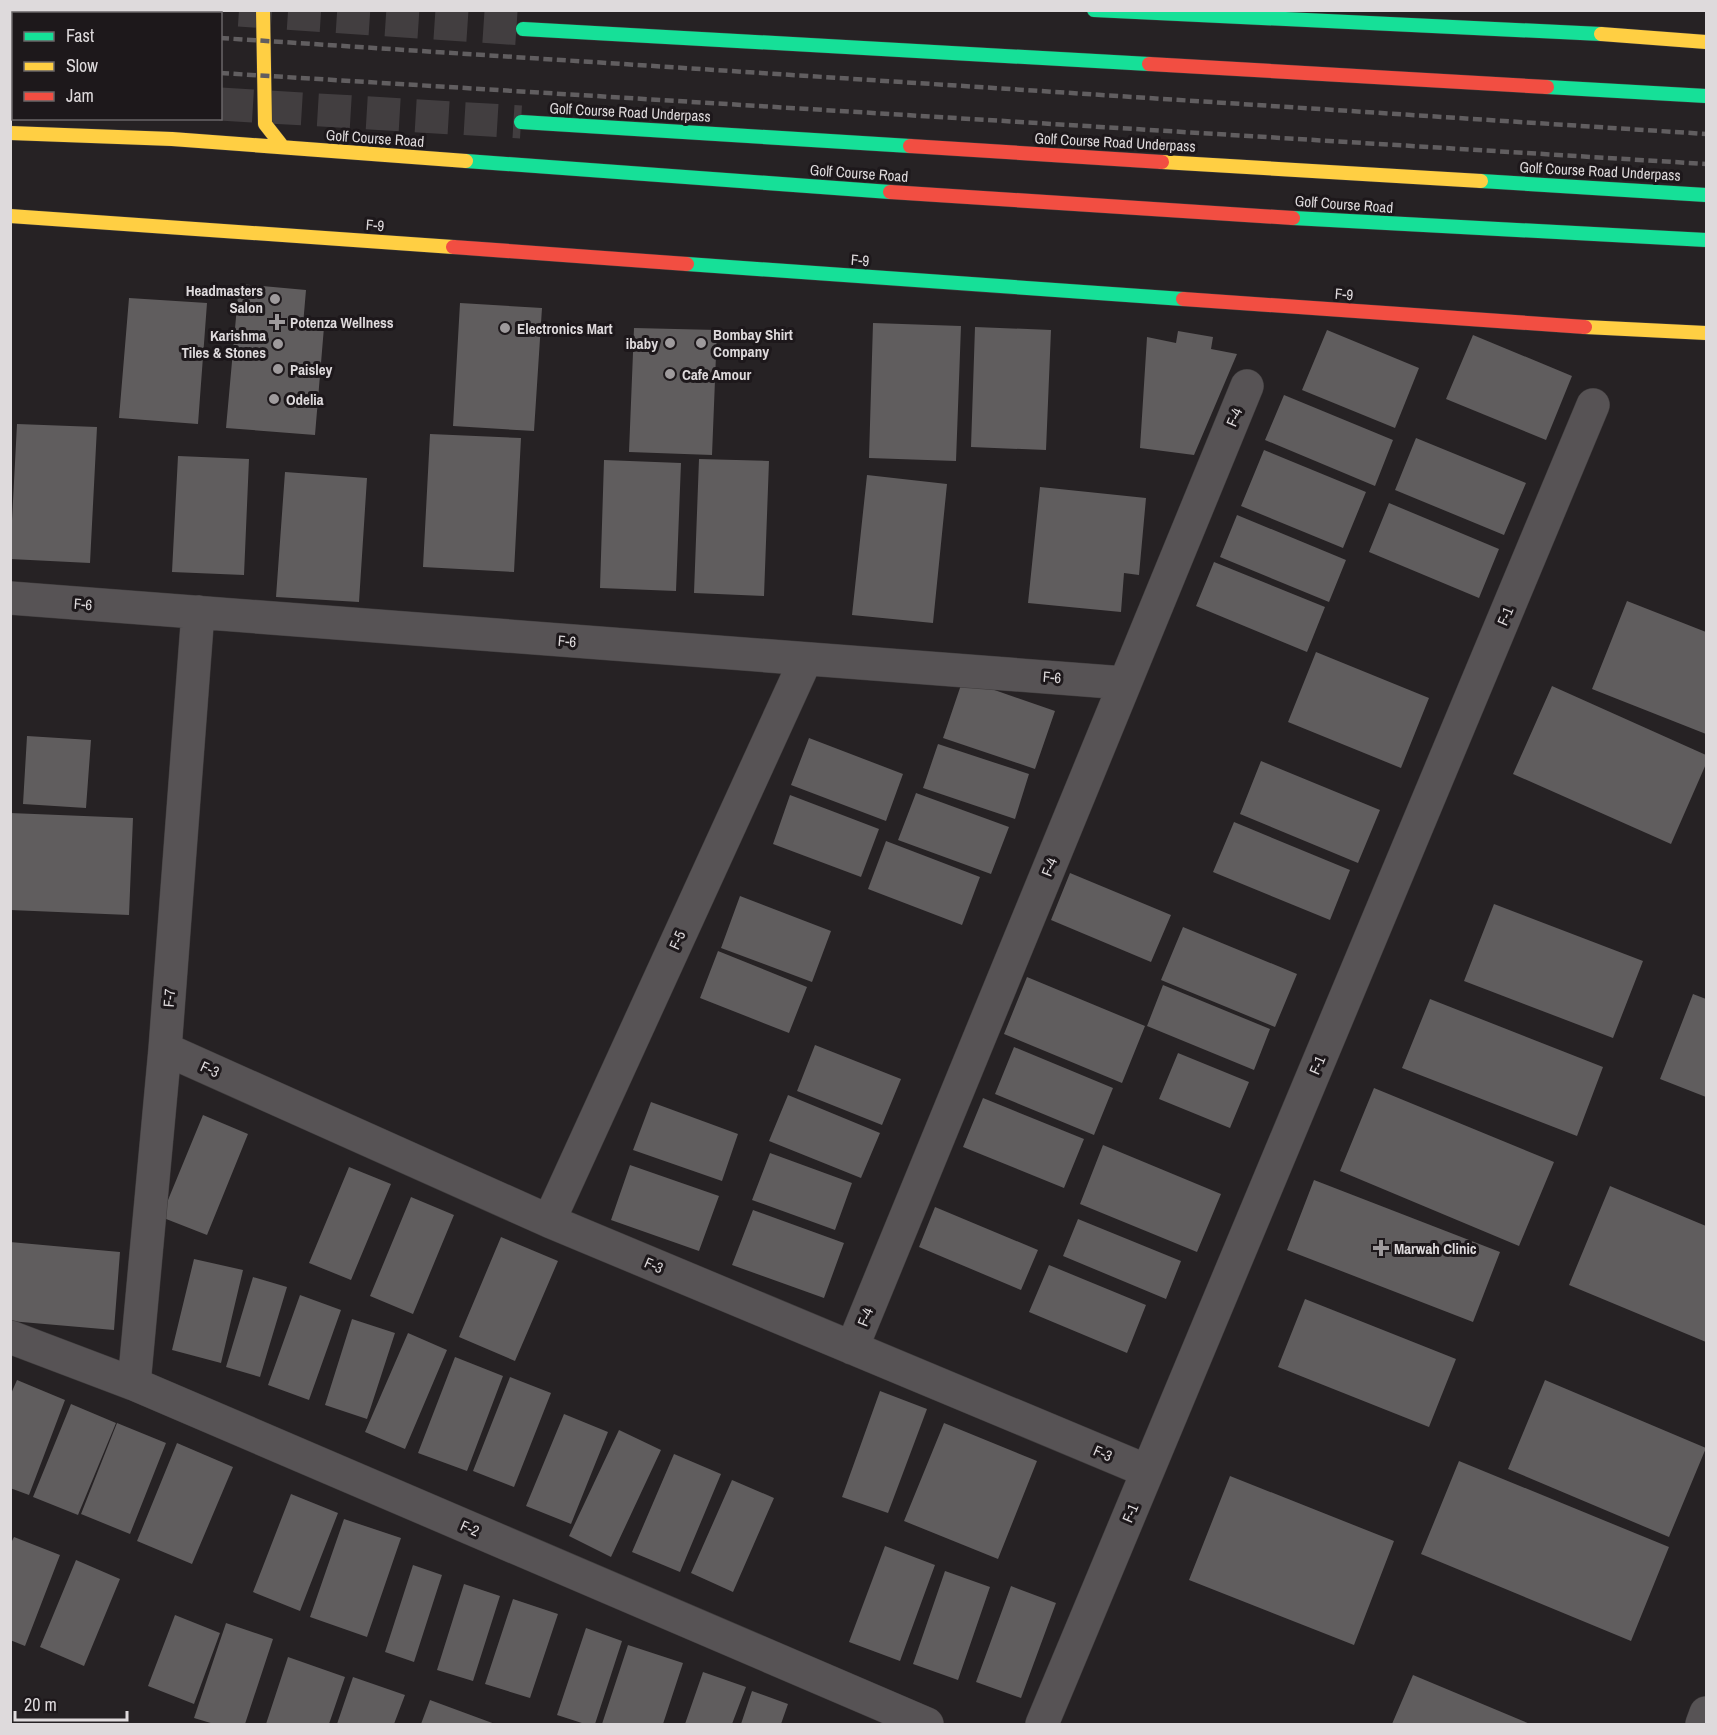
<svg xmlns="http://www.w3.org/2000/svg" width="1717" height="1735" font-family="'Archivo Narrow',sans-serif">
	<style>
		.building { fill: #605d5e }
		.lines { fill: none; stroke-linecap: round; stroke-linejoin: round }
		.secondary-tunnel { stroke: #423e40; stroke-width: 33; stroke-dasharray: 33 16; stroke-linecap: butt }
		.street-casing { stroke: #403d3e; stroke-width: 34 }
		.fast-casing { stroke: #403d3e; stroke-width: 15 }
		.slow-casing { stroke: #403d3e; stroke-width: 15 }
		.jam-casing { stroke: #403d3e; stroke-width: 15 }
		.street { stroke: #575355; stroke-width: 33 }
		.fast { stroke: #16e098; stroke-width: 14 }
		.slow { stroke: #ffcf43; stroke-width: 14 }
		.jam { stroke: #f24e42; stroke-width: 14 }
		.rail { stroke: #615e60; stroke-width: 4.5; stroke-dasharray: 9 4.5; stroke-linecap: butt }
		.poi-dot { fill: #9e9a9c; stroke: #1d181b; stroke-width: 2 }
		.labels { text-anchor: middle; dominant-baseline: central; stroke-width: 6; stroke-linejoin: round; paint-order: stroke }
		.street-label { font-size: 15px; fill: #dedadc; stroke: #1d181b }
		.poi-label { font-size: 15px; font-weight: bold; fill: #dedadc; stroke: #1d181b; text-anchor: start }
	</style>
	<rect width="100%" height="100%" fill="#262224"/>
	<path class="building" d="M239,284L306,290L303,325L324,327L315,435L226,428Z
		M129,298L207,303L198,424L119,418Z
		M460,303L542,308L534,431L453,426Z
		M873,323L961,326L956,461L869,458Z
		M975,327L1051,330L1046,450L971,447Z
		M634,328L717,330L712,455L629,452Z
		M1327,330L1419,368L1395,428L1302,390Z
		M1178,331L1213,337L1211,349L1237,354L1194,455L1140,448L1147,337L1176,343Z
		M1473,335L1572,376L1546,440L1446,399Z
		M1284,395L1393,440L1375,486L1265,440Z
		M17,424L97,427L90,563L10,559Z
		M430,434L521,438L514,572L423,567Z
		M1416,438L1526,483L1504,535L1395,490Z
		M1264,450L1366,492L1343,548L1241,506Z
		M178,456L249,459L244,575L172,572Z
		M699,459L769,461L764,596L694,593Z
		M604,460L681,463L676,591L600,588Z
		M285,472L367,478L359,602L276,597Z
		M867,475L947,484L933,623L852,615Z
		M1040,487L1146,498L1139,575L1124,573L1121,612L1028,603Z
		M1389,503L1499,549L1479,598L1369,552Z
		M1237,515L1346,560L1329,602L1220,557Z
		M1214,562L1325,607L1307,652L1196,606Z
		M1627,601L1706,632V734L1592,689Z
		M1316,652L1429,698L1401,768L1288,722Z
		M963,679L1055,711L1035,769L943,738Z
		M1552,686L1706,755V764L1671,844L1513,774Z
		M27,736L91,740L86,808L23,804Z
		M809,738L903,774L886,821L791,785Z
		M938,744L1029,774L1015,819L923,788Z
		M1261,761L1380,810L1358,863L1240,814Z
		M916,793L1009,827L991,874L898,840Z
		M790,795L879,829L861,877L773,844Z
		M10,813L133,818L129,915L10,910Z
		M1234,822L1350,870L1330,920L1213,872Z
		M886,841L980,877L962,925L868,889Z
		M1070,873L1171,915L1151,962L1051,920Z
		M740,896L831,931L812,982L721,948Z
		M1494,904L1643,961L1613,1038L1464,981Z
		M1183,927L1297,974L1275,1027L1161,980Z
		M718,951L807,987L789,1033L700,998Z
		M1027,977L1145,1026L1122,1083L1004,1034Z
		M1163,985L1270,1029L1254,1070L1147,1026Z
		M1693,994L1706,999V1097L1660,1079Z
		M1430,999L1603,1067L1577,1136L1402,1068Z
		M815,1045L901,1079L882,1125L797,1091Z
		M1014,1047L1113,1088L1094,1135L995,1094Z
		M1178,1053L1249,1082L1230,1128L1159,1099Z
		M1374,1088L1554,1162L1519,1246L1340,1171Z
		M788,1095L880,1133L861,1178L769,1141Z
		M983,1098L1084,1139L1064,1188L963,1147Z
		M651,1102L738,1134L722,1181L633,1150Z
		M203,1115L248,1134L207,1235L161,1217Z
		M1103,1145L1221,1194L1197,1252L1080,1204Z
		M770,1153L852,1183L835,1230L752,1200Z
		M630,1165L719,1196L699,1251L611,1220Z
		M349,1167L391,1184L351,1280L309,1263Z
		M1314,1180L1500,1252L1473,1322L1287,1250Z
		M1610,1186L1706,1226V1342L1569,1285Z
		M411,1197L454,1215L413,1314L370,1296Z
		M935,1207L1038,1250L1021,1290L919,1247Z
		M753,1210L844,1243L824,1298L732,1265Z
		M1078,1219L1181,1261L1166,1299L1063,1256Z
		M501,1237L558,1261L515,1361L459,1337Z
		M10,1242L120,1252L114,1330L10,1321Z
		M194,1259L243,1270L221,1363L172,1350Z
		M1049,1265L1146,1305L1127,1353L1029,1312Z
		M253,1277L287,1287L260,1377L226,1367Z
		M300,1295L341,1310L309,1400L268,1385Z
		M1305,1299L1456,1359L1429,1427L1278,1367Z
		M352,1319L395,1333L367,1419L325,1405Z
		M408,1333L447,1350L405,1449L365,1432Z
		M455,1357L503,1376L467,1471L418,1453Z
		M510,1377L551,1393L514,1487L473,1471Z
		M17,1380L65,1400L29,1495L10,1488V1396Z
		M1545,1380L1706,1448L1669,1537L1508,1469Z
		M880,1391L927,1409L888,1513L842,1497Z
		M71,1404L116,1423L78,1515L33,1497Z
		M564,1414L608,1432L571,1524L526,1506Z
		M117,1423L166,1443L130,1534L81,1514Z
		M944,1423L1037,1461L998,1559L904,1521Z
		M619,1430L661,1450L611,1557L569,1536Z
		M177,1443L233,1467L192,1564L137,1541Z
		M674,1454L721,1474L680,1572L632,1552Z
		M1459,1461L1669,1547L1631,1641L1421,1554Z
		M1230,1476L1394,1541L1354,1645L1189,1580Z
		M732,1480L774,1498L733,1592L691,1573Z
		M291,1494L338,1513L300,1611L253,1592Z
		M344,1519L401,1538L367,1637L310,1617Z
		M14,1537L60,1555L25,1646L10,1640V1545Z
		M885,1546L935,1565L900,1661L849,1642Z
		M76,1560L120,1579L84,1666L40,1647Z
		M413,1565L442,1575L414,1662L385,1652Z
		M945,1571L990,1587L958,1680L913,1664Z
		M464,1584L500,1596L473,1681L437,1670Z
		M1011,1586L1056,1603L1021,1698L976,1682Z
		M513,1599L558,1614L530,1698L485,1684Z
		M175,1615L220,1633L194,1704L148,1686Z
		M226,1623L273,1639L245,1724H214L194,1718Z
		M586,1628L622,1641L595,1724H585L557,1715Z
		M628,1645L683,1663L663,1724H602Z
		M288,1657L345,1677L329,1724H266Z
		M703,1672L746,1687L732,1724H685Z
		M1413,1675L1530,1724H1392Z
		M353,1677L405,1695L394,1724H337Z
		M752,1691L788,1704L781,1724H741Z
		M430,1700L495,1724H421Z"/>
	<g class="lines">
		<path class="secondary-tunnel" d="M239,10L523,29
			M10,92H14
			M220,104L521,122"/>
		<g class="street-casing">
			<path id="street" d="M10,598L1124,683
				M165,1049L549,1221L1147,1471
				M549,1221L806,659
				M10,1337L134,1384L927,1724
				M852,1348L1247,386
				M134,1384L165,1049L198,612
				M1042,1724L1593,405
				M1702,1724L1706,1713"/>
		</g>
		<g class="fast-casing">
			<path id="fast" d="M147,10L149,14
				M1094,10L1601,34
				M523,29L1149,64
				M1547,87L1706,96
				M521,122L910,146
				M466,161L890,192
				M1481,181L1706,195
				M1293,218L1706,240
				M687,264L1183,299"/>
		</g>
		<g class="slow-casing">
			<path id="slow" d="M263,10L265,124L283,147
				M1601,34L1706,42
				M10,133L172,139L466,161
				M1162,162L1481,181
				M10,216L453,247
				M1585,327L1706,333"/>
		</g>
		<g class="jam-casing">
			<path id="jam" d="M1149,64L1547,87
				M910,146L1162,162
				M890,192L1293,218
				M453,247L687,264
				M1183,299L1585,327"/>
		</g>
		<use href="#street" class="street"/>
		<use href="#fast" class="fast"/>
		<use href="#slow" class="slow"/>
		<use href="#jam" class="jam"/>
		<path class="rail" d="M10,26H14
			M220,38L1706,134
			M10,61H14
			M220,73L1706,164"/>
	</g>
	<g class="poi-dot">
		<circle cx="275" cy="299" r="6"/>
		<path d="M274 313h6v6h6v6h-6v6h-6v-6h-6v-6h6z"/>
		<circle cx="505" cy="328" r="6"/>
		<circle cx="670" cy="343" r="6"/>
		<circle cx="701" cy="343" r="6"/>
		<circle cx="278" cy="344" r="6"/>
		<circle cx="278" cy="369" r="6"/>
		<circle cx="670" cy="374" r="6"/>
		<circle cx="274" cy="399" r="6"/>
		<path d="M1378 1239h6v6h6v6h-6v6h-6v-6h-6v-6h6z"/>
	</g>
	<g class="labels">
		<g class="street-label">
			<text transform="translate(630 112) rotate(3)">Golf Course Road Underpass</text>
			<text transform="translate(375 138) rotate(4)">Golf Course Road</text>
			<text transform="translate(1115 142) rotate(3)">Golf Course Road Underpass</text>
			<text transform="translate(1600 171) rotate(3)">Golf Course Road Underpass</text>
			<text transform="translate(859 173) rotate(4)">Golf Course Road</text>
			<text transform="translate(1344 204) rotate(4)">Golf Course Road</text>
			<text transform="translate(375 225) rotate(4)">F-9</text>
			<text transform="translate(860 260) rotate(4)">F-9</text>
			<text transform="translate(1344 294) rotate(4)">F-9</text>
			<text transform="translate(1234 417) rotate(-67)">F-4</text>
			<text transform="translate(83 604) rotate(4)">F-6</text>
			<text transform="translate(1505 616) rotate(-67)">F-1</text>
			<text transform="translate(567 641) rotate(4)">F-6</text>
			<text transform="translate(1052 677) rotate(4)">F-6</text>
			<text transform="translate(1049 867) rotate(-68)">F-4</text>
			<text transform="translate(677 940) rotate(-66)">F-5</text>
			<text transform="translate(169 998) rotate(-86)">F-7</text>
			<text transform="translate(1317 1065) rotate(-67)">F-1</text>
			<text transform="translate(210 1069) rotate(24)">F-3</text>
			<text transform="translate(654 1265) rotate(23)">F-3</text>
			<text transform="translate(865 1317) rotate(-68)">F-4</text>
			<text transform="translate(1103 1453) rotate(23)">F-3</text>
			<text transform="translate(1130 1513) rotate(-67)">F-1</text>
			<text transform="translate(470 1528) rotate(23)">F-2</text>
		</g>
		<g class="poi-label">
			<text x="263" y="290" text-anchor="end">Headmasters<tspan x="263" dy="17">Salon</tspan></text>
			<text x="290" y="322">Potenza Wellness</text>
			<text x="517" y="328">Electronics Mart</text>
			<text x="713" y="334">Bombay Shirt<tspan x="713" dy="17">Company</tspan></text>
			<text x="266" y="335" text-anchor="end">Karishma<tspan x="266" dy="17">Tiles &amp; Stones</tspan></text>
			<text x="658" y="343" text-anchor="end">ibaby</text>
			<text x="290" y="369">Paisley</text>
			<text x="682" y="374">Cafe Amour</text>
			<text x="286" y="399">Odelia</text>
			<text x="1394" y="1248">Marwah Clinic</text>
		</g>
	</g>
	<rect width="1717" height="1735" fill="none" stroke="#dedadc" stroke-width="24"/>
	<rect x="12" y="12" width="210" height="108" fill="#1d181b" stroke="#6a6668" stroke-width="1.5"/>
	<rect x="24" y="32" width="30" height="9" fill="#16e098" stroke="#6a6668" stroke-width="1.5"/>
	<text x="66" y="42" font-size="18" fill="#dedadc">Fast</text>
	<rect x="24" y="62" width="30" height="9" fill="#ffcf43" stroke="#6a6668" stroke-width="1.5"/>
	<text x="66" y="72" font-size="18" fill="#dedadc">Slow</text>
	<rect x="24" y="92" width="30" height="9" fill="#f24e42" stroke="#6a6668" stroke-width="1.5"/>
	<text x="66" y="102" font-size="18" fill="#dedadc">Jam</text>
	<path d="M15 1711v9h112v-9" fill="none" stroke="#dedadc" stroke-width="3"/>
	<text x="24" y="1711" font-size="18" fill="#dedadc" stroke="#1d181b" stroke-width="4.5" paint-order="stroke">20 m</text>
</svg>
